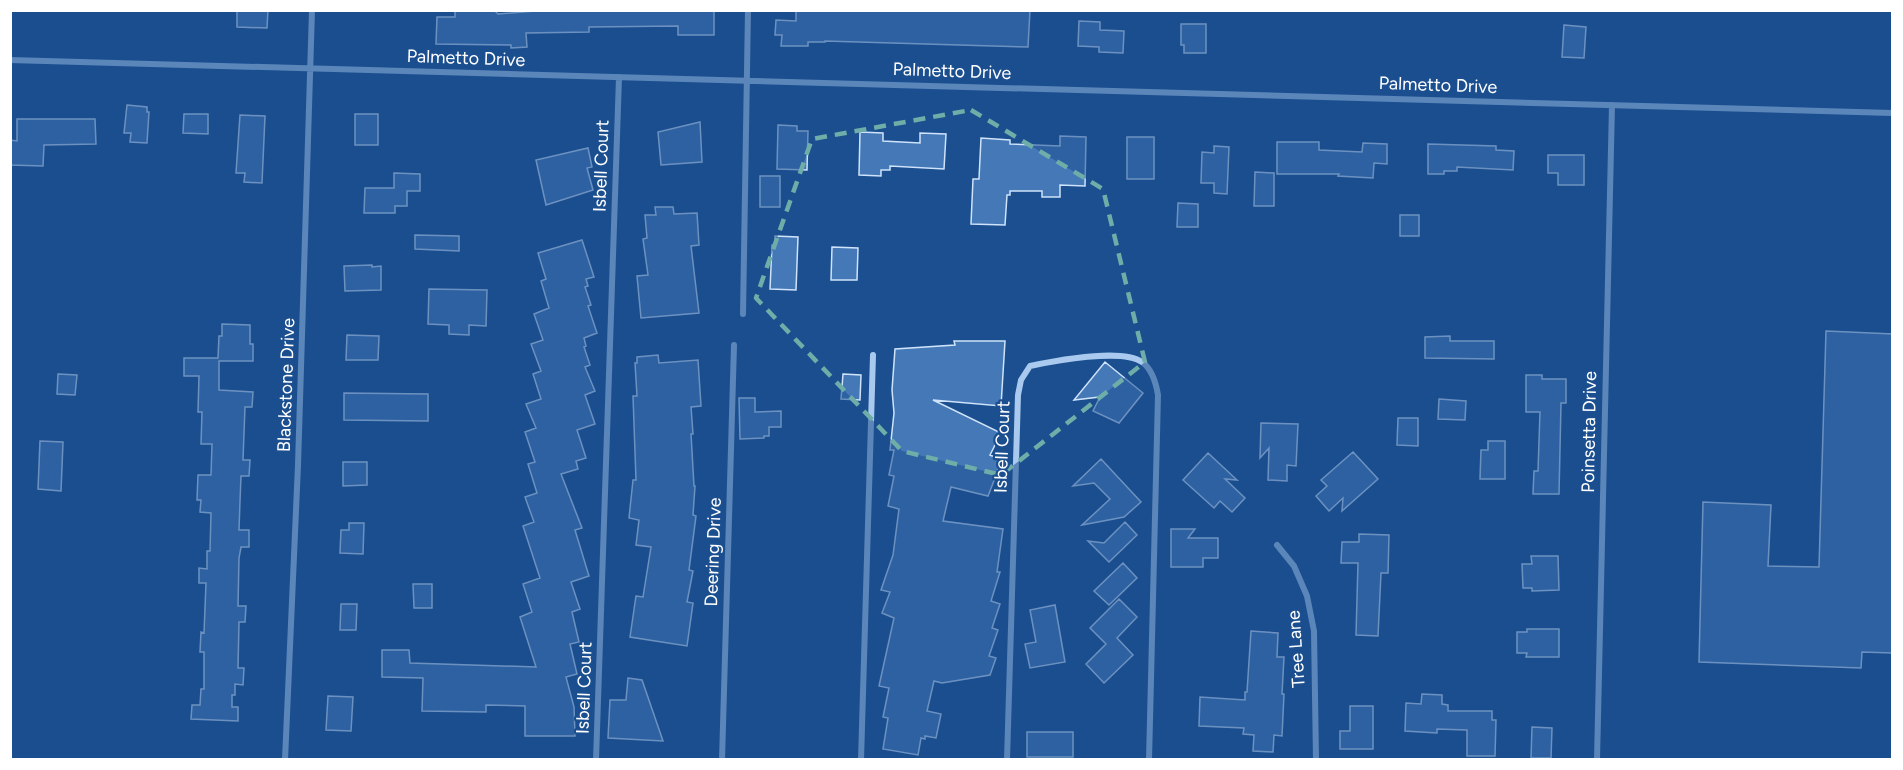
<svg xmlns="http://www.w3.org/2000/svg" width="1903" height="770" font-family="Figtree,sans-serif">
	<style>
		.building { fill: #4478b7; stroke: #cfe3fa; stroke-width: 1.5 }
		.lines { fill: none; stroke-linecap: round; stroke-linejoin: round }
		.street { stroke: #a9c9ee; stroke-width: 6 }
		.marked { fill: none; stroke: #6fada8; stroke-width: 4.5; stroke-dasharray: 12 8; stroke-linejoin: round }
		.labels { text-anchor: middle; dominant-baseline: central; stroke-width: 4.5; stroke-linejoin: round; paint-order: stroke }
		.street-label { font-size: 18px; fill: #fff; stroke: #1b4f8f }
	</style>
	<rect width="100%" height="100%" fill="#1b4f8f"/>
	<path class="building" d="M237,10H268L267,28L237,27Z
		M455,10H494L498,14L548,10H714V35H678V26L589,27V32L526,33L527,47L511,48V45L436,44L437,17H455Z
		M796,10H1030L1028,47L825,41V42H808V46H781L782,35H775L776,20L796,21Z
		M1079,21L1100,22V30L1124,31L1123,53L1099,52V47L1078,46Z
		M1181,24H1206V53H1184V45H1181Z
		M1564,25L1586,27L1584,58L1562,57Z
		M127,105L147,107V112H149L147,143L130,142L131,133H124Z
		M184,114H208V134L183,133Z
		M355,114H378V145H355Z
		M240,115L265,116L262,183L244,182L245,173H236Z
		M17,119H95L96,144L44,145L43,166L10,165V140L17,141Z
		M700,122L702,162L661,165L658,132Z
		M778,125L797,126V131H808L807,170L777,169Z
		M860,132L883,133V141L920,143V133L946,134L944,169L890,166V170H881V176L859,175Z
		M1060,136L1086,137L1085,186L1060,185V197H1042V191H1010V195H1007L1005,225L971,224L973,179H979L981,138L1010,140V144L1060,146Z
		M1127,137H1154V179H1127Z
		M1277,142H1319V150L1362,152L1363,143L1387,144V164L1374,163L1373,178L1338,176L1339,174H1277Z
		M1428,144L1496,146V150L1514,151L1513,170L1457,167V171H1444V174H1428Z
		M1214,146L1229,147L1227,194L1214,193V183H1201L1202,152L1214,153Z
		M588,148L592,167L587,168L593,190L546,205L536,160Z
		M1548,155H1584V185H1558V173H1548Z
		M1255,172L1274,173V206H1254Z
		M394,173L420,174V191H407V206H395V213H364L365,188H394Z
		M760,176H780V207H760Z
		M1178,203L1198,204V227H1177Z
		M655,207H673L674,214L697,213L699,245L691,246L699,313L641,318L637,276L648,275L643,239L647,238L645,215H656Z
		M1400,215H1419V236H1400Z
		M415,235L459,236V251L415,249Z
		M775,236L798,237L796,290L770,289L772,245H775Z
		M582,240L594,277L586,279L588,286L585,287L591,305L588,306L597,333L584,338L586,346L584,347L590,365L585,367L595,391L585,395L595,424L577,430L586,458L576,461L578,469L561,474L582,528L575,530L589,576L571,582L580,609L572,612L579,642L570,644L577,674L566,677L574,707L575,736H525V706L486,705V712L422,711L423,678L382,677V650H409L410,663L536,667L520,617L532,612L523,584L540,578L523,526L534,522L525,497L537,493L528,464L535,462L525,432L536,428L526,404L541,399L533,374L541,371L531,344L543,340L534,314L549,308L541,281L546,279L538,253Z
		M832,247L858,248L857,280H831Z
		M372,265V267L381,266V290L345,291L344,266Z
		M429,289L487,290L486,326L469,325V335L449,334V325L428,324Z
		M222,324L250,325V344H253V361H219V390L253,392L252,407H245L243,460H250L249,476H241L240,501L239,530H249V547H241L239,558L238,606H246L245,622H239L238,668H244L243,685L235,684V695H232V707H238V721L191,719L192,705H200L201,689H204V652H200L201,632L204,633L206,583H199V568L207,569V551H210L211,513L200,512L201,500H197L198,475H211L212,444H201L202,412H198L199,376H184V358H218L219,336H222Z
		M1826,331L1893,334V653L1862,652L1861,668L1699,662L1703,502L1771,505L1768,566L1819,567Z
		M347,335L379,336L378,360H346Z
		M1450,336V341H1494V359L1425,358V337Z
		M954,341H1005L1001,406L933,400L1001,433L990,455L1002,460L988,496L951,487L943,521L1003,529L997,572H1000L991,601L1000,604L992,628L998,630L989,656L996,658L990,675L942,683L934,681L927,711L941,714L936,738L925,736V739L921,738L918,755L883,749L888,718L883,717L889,688L879,686L894,618L882,613L890,592L881,590L893,555L899,509L888,506L894,476L889,475L894,450H890L894,413L892,390L895,349L955,345Z
		M658,355L659,363L698,360L701,406L691,407L693,434H691L694,486H695L693,515L696,516L689,570L693,571L687,602L693,603L687,646L630,637L636,596L643,597L651,547L636,545L639,520L629,518L633,480H636L633,396H637L635,363H637V357Z
		M1105,362L1143,393L1119,423L1093,411L1100,397L1074,400Z
		M58,374L77,375L75,395L57,394Z
		M843,374L861,375L860,400L841,399Z
		M1526,375H1542V379H1566V403H1561L1559,494H1533L1534,471H1538L1540,412H1526Z
		M344,393L428,394V421L344,420Z
		M739,398H755V412L781,411V427H769V436H764V438L740,439Z
		M1439,399L1466,401L1465,420L1438,419Z
		M1398,418H1418V446L1397,445Z
		M1261,423L1298,424L1296,466L1287,465V481L1268,480L1269,448L1260,458Z
		M40,441L63,442L61,491L38,489Z
		M1488,441H1505V479H1480L1481,450H1488Z
		M1353,452L1378,479L1342,511L1343,498L1329,511L1316,496L1327,486L1321,480Z
		M1208,453L1237,480L1225,479L1245,498L1232,512L1220,501L1214,508L1183,480Z
		M1101,459L1141,502L1124,517L1082,525L1110,499L1094,483L1073,486Z
		M343,462H367V485L343,486Z
		M1125,522L1137,535L1109,562L1088,541L1104,543Z
		M349,523H364L363,554L340,553L341,530H349Z
		M1171,529H1195L1188,538H1218V558H1203V567H1171Z
		M1359,534L1389,535L1388,573H1381L1378,636L1356,635L1358,563H1341L1342,542H1359Z
		M1531,556H1558L1559,590L1532,591V588H1523L1522,564H1532Z
		M1123,563L1137,578L1109,605L1094,591Z
		M413,584H432V608H414Z
		M1119,599L1137,617L1117,638L1133,655L1104,683L1086,664L1106,644L1090,628Z
		M341,604H357L356,630H340Z
		M1055,605L1065,662L1030,668L1025,644L1036,642L1030,610Z
		M1527,629H1559V657H1526L1527,653H1517V632H1527Z
		M1251,631L1278,633L1277,657H1284L1282,694H1284L1282,736L1274,735L1273,752L1253,751L1254,735L1243,734L1244,728L1199,726L1200,697L1245,700V692H1247Z
		M628,678L642,680L663,741L608,738L610,700H626Z
		M1422,694L1442,695V704L1448,705V711H1492V720H1496L1495,756H1467V730L1437,729V733L1405,731L1406,703L1421,704Z
		M328,696L353,697L351,731L326,730Z
		M1350,706H1373V749H1340V731H1350Z
		M1532,727L1552,728L1551,758H1531Z
		M1027,732H1073V757H1027Z"/>
	<g class="lines">
		<path class="street" d="M10,60L1892,113
			M743,314L748,10
			M1277,545L1294,566L1307,596L1314,631L1316,760
			M285,760L298,465L312,10
			M596,760L619,77
			M722,760L734,345
			M861,760L873,355
			M1007,760L1018,395L1021,380L1030,366C1054,361 1122,348 1142,362C1152,369 1156,383 1158,395L1149,760
			M1597,760L1612,105"/>
	</g>
	<path d="M0 0H1903V770H0ZM971,110L1103,189L1145,362L1001,475L902,451L756,298L812,139Z" fill="#1b4f8f" fill-opacity=".55" fill-rule="evenodd"/>
	<path class="marked" d="M971,110L1103,189L1145,362L1001,475L902,451L756,298L812,139Z"/>
	<g class="labels">
		<g class="street-label">
			<text transform="translate(466 58) rotate(2)">Palmetto Drive</text>
			<text transform="translate(952 71) rotate(2)">Palmetto Drive</text>
			<text transform="translate(1438 85) rotate(2)">Palmetto Drive</text>
			<text transform="translate(601 166) rotate(-88)">Isbell Court</text>
			<text transform="translate(286 385) rotate(-88)">Blackstone Drive</text>
			<text transform="translate(1589 432) rotate(-89)">Poinsetta Drive</text>
			<text transform="translate(1002 447) rotate(-88)">Isbell Court</text>
			<text transform="translate(713 552) rotate(-88)">Deering Drive</text>
			<text transform="translate(1296 649) rotate(-94)">Tree Lane</text>
			<text transform="translate(584 688) rotate(-88)">Isbell Court</text>
		</g>
	</g>
	<rect width="1903" height="770" fill="none" stroke="#ffffff" stroke-width="24"/>
</svg>
